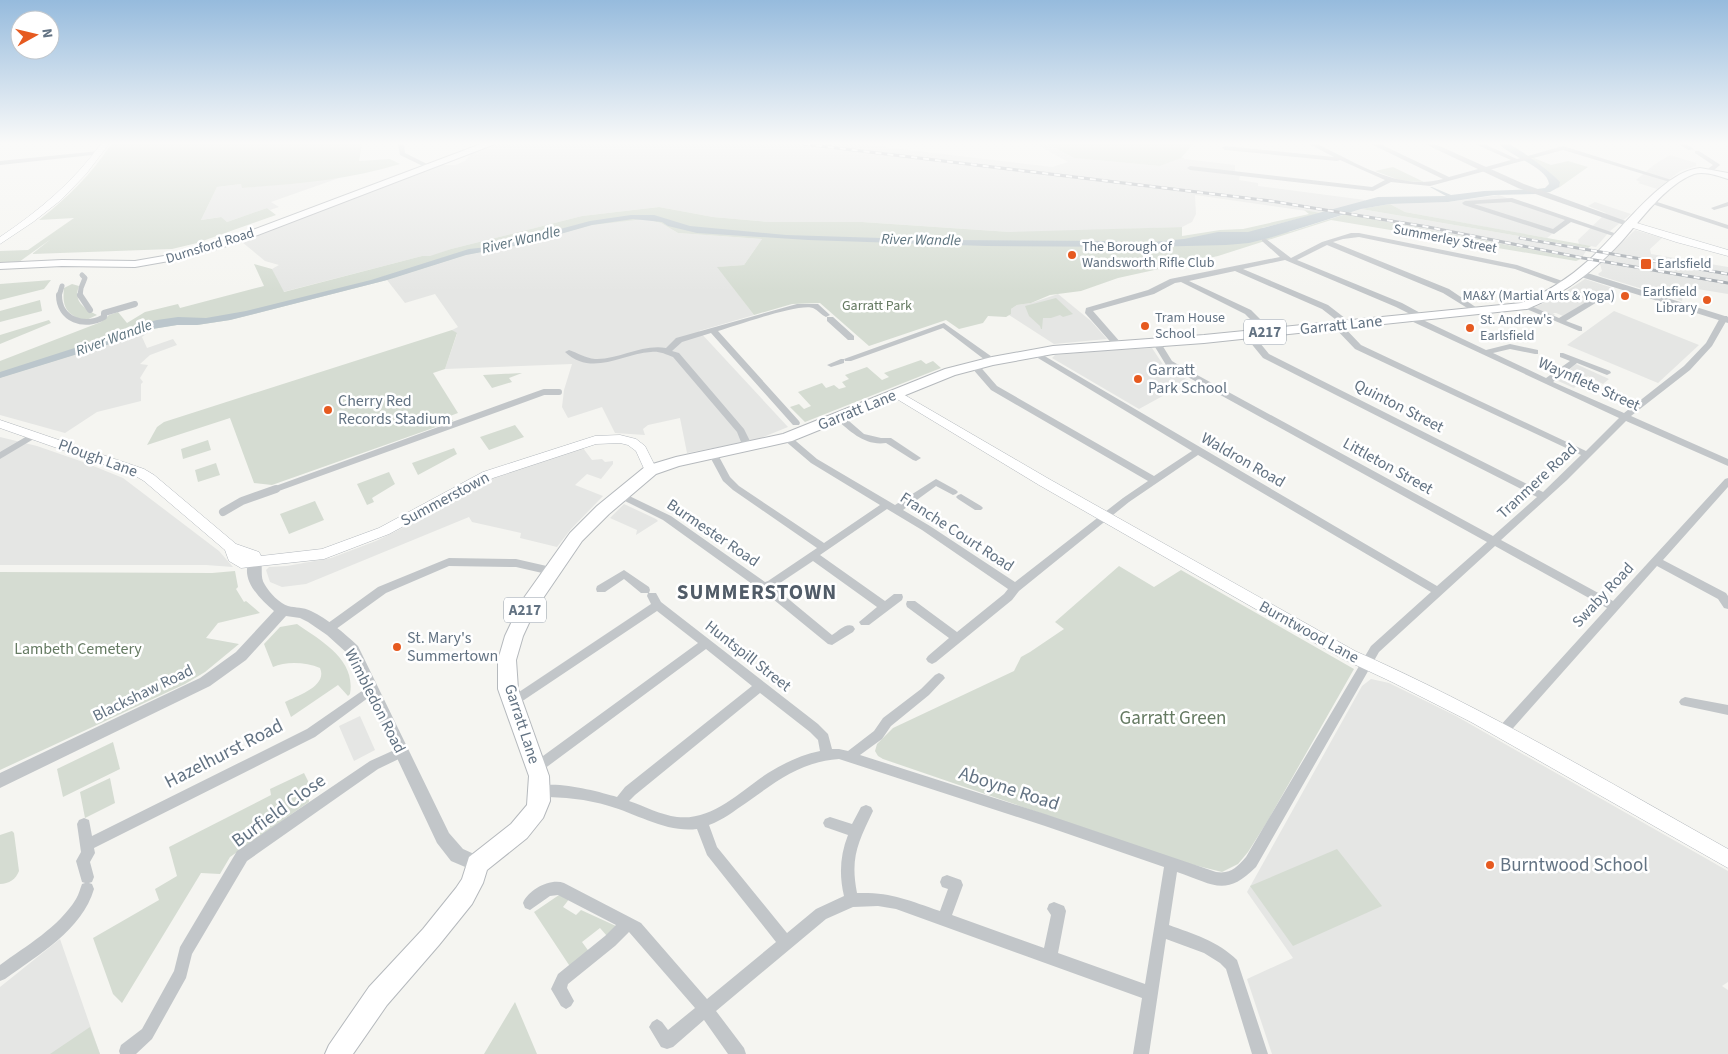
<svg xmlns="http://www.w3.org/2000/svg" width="1728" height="1054" font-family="'Source Sans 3',sans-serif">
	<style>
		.built { fill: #e5e6e4 }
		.green { fill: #d5dcd2 }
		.water { fill: #bbc6cc }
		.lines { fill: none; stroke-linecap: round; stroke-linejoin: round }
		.secondary-casing { stroke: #b4b9be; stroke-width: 1 }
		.primary-casing { stroke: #b5b9bd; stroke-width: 2 }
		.pedestrian-far2 { stroke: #c2c6c9; stroke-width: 5 }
		.pedestrian-far1 { stroke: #c2c6c9; stroke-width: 6 }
		.pedestrian { stroke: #c2c6c9; stroke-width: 8 }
		.minor { fill: #c2c6c9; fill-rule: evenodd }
		.tertiary { fill: #c2c6c9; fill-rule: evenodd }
		.secondary { fill: #fff; fill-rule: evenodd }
		.primary { fill: #fff; fill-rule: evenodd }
		.rail-casing { stroke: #a2a8ae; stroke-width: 3 }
		.rail { stroke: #fff; stroke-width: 2; stroke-dasharray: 6; stroke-linecap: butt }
		.poi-dot { fill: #e65a20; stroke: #fff; stroke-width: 2 }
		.labels { text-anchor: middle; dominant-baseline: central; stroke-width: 5; stroke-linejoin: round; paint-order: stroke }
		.far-street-label { font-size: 14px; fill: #637383; stroke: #fff }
		.far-poi-label { font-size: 14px; fill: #637383; stroke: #fff; text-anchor: start }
		.far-park-label { font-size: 14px; fill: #657a62; stroke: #fff }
		.far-water-label { font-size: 15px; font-style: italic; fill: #5f7580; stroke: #fff }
		.shield { fill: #fff; stroke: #929da8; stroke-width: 1 }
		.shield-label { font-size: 15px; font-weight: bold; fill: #637383 }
		.street-label { font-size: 16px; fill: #637383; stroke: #fff }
		.poi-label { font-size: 16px; fill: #637383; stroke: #fff; text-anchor: start }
		.park-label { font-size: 16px; fill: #657a62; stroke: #fff }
		.near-park-label { font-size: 19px; fill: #657a62; stroke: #fff }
		.near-street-label { font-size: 19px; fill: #637383; stroke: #fff }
		.near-poi-label { font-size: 19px; fill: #637383; stroke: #fff; text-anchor: start }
		.district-label { font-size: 21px; font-weight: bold; letter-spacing: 1px; fill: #515c68; stroke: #fff }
	</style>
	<rect width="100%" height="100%" fill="#f5f5f1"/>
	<path class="built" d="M499,144H859L1052,167L1068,162L1036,144H1048L1074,158L1160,166L1182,157L1185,159L1235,165V172L1240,176L1239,180L1258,183V186L1365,200L1366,202L1321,213L1195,195L1196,214L1192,222L1182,227L1038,232H1010L862,222H769L713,217L659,207L582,216L451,249L430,257L422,256L283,292L272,269L279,265L265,261L242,242L254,235L442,165H455L465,161L471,154Z
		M1670,155L1696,163V166L1680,171L1657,189L1638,183L1640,182L1636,180L1655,164Z
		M339,178L271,202L279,207L270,210L267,208L227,222L220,217L201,220L217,187L241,184L243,188Z
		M1499,195L1569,220L1547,238L1405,212L1390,204L1448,202Z
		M1595,202L1631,214L1610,231L1596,247L1579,244L1578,240L1606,213L1588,206Z
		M1361,209L1588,248L1581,259L1346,214Z
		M633,219H644L661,223L678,233L762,239L744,265L718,267L754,315L699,331L788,427L756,440L687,453L680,418L648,425L643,429L645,435L615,433L602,407L568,418L562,407L564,390L572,364L445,369L457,334L452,330L458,327L435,294L405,303L387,280L466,255L525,244L592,225Z
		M1635,230L1662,238L1650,249L1651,254L1728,267V294L1685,287L1682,301L1600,276L1598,274L1602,271L1600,264Z
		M1585,279L1613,288L1563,316L1556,313H1553L1555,315L1552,317L1533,308L1559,296Z
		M1058,294L1091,321L1107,339L1054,344L1009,315L1011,309L1017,305L1031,303Z
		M1614,311L1699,345L1658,383L1567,345Z
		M140,331H150L142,337L147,348L173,339L177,345L150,355L140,364L148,365L140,378L143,382L141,384V401L97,412L65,433L0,415V378L110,344Z
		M1152,348L1164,366L1190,381L1139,409L1052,358L1055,355L1101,351Z
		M1576,364L1609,379L1603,384L1588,376L1574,388L1556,380Z
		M0,437L37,446L86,463L123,478L219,551L233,567L206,565H0Z
		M583,448L592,460L602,459L605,462L613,461V464L601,479L587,474L575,485L603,496L571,529L557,547L520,538L521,533L472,522L469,517L306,584L282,587L270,582L266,570L269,567L287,566L331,558L376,541L435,512L483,481Z
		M624,504L656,519L658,521L636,535L637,530L610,518Z
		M1371,679L1389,683L1456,716L1728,871V982L1722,986L1728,990V1054H1272L1247,979L1293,958L1247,892L1362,686Z
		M360,716L375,750L354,761L339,726Z
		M60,939L100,1054H0V987Z"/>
	<path class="green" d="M111,144H362L359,161L390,159L400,164C349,180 295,184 242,188L241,184L217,187L201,220L221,217L227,222L267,208L276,215L197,243L172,249L32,254L51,239L19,262L0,263V251L28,250L74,218L39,220C67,198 92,174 111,144Z
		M1048,144H1193L1181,158L1160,166L1074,158Z
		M1534,158L1551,165L1568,161L1588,167L1557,189L1559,187L1531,159Z
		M1393,167L1424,182L1402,181L1375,171Z
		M1390,204L1405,212L1591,246L1588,248L1361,209Z
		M659,207L713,217L769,222H862L1010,232L1182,227V236L1220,230L1243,229L1309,214L1304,210L1321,213L1262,228L1289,232L1346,214L1581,259L1576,261L1331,220L1218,256L1118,278L1081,291L1050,295L1031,303L1017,305L1011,309V314L1006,317L988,316L983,323L959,329L946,320L869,346L820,303L792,304L754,315L717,267L744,265L762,239L678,233L661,223L644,219L592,225L525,244L466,255L387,280L230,320L197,325H177L140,331L110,344L0,378V361L101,322L109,315L118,312L127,323L145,312L178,304L180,308L264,286L254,264L272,269L284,292L422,256H430L451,249L582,216Z
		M51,280L44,289L0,300V284Z
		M72,284L79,286C73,302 84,308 97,315L84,321C66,314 62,307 64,288Z
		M1056,298L1073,314L1063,317L1060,315L1051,318H1043L1042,329H1041L1040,326L1029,316L1025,306Z
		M40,300L42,311L0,322V311Z
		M49,320L51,323L0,344V335Z
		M452,330L457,333L445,369L433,373L458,413L450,416L453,421L272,485L254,483L230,418L147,445L157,427L164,422Z
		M921,360L926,364L933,361L941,368L805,422L790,407L799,404L804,409L811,406L798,392L822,383L826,388L834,385L839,389L846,387L842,382L849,379L845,375L867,367L882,380L889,377L884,373Z
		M522,373L509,378L512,382L492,388L483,375Z
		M515,425L524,437L489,450L480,437Z
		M208,440L211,450L183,459L181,449Z
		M454,448L457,454L418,475L412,463Z
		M216,463L220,475L198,482L195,470Z
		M389,472L395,484L372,498L374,502L367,505L357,484Z
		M315,501L324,520L289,534L280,514Z
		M1119,566L1154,587L1181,570L1354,669L1267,822L1248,852L1238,864L1222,872L1186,863L883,759L878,756L875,751L877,744L893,728L1014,671L1021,657L1030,652L1064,629L1055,622Z
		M235,571L238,587L236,589L244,602L246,601L260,613L218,623L206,638L239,644L205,672L185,684L0,770V572L212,573Z
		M297,624C321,641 356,659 350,694L348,696L338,685L291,717L285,702C297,696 328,686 320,668C306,662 286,661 273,667L264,644L280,627Z
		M113,742L120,769L63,797L57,769Z
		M304,773L308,781L309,802L230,857L220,874L201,873L122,1003L113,994L93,938L159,900L155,889L177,876L169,847L271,795L270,789Z
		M110,778L115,803L85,818L80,792Z
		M12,831L14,833L19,871C16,879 9,884 0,884V835Z
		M1337,849L1382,906L1293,946L1250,886Z
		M559,895L570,898L563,907L576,915L581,910L616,926L607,936L600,928L582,942L590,953L571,968L534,912Z
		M515,1002L537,1054H484Z
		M90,1027L100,1054H50Z"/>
	<path class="water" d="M1499,144C1502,144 1505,144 1508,144C1516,146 1554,174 1560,182L1559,187L1550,192L1537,194L1494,195L1448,202L1390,204L1361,209L1269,238L1249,243L1226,245L1147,247L986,246L808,240L697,233L668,226L662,222L633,219L592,225L525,244L466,255L387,280L230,320L197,325H177L140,331L110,344L0,378V372L115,335L135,326L157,320L178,317L206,318L246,311L371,280L469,249L497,246L590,221L631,215H654L690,226L786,235L945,240L1105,241L1141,243L1184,239L1218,232H1248L1378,197L1446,196L1430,187H1432L1451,195L1484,191L1537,189L1545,188L1549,184C1548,168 1510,156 1499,144Z"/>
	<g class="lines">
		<g class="secondary-casing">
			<path id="secondary" d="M101,144H109L86,174L61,200L33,222L0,244V237C39,211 73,182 101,144Z
				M1630,221L1728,250V256L1676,242L1627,226V222Z
				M896,390L1049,479L1355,651C1484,708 1605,780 1728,849V868L1471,722L1392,682L1343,659L1039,485L892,396L890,394Z
				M0,420L144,469L154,475L236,544L259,552L261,556L322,549L379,528L483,472L595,436L620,435L636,439L645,446L657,470L656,473H646L636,451L628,445L620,443L596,444L493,478L389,534L324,559L241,568L229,561L225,550L144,481L134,475L0,428Z"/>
		</g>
		<g class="primary-casing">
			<path id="primary" d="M481,144H495L237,243L186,258L135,267L62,266L0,269V263L62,260L135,261L181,253L229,239Z
				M1700,168L1728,173V179C1718,176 1705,171 1694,174C1666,184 1640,221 1621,242C1594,271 1564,294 1527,309L1204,343L1053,354L993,365L955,375L792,441L679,466L656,474L609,514L582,541L535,610L523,636L516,660L518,689L549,776L550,801L543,818L527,838L487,870L483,883L472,904L439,945L387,1005L353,1054H325L329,1045L369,987L423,929L456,888L462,879L469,857L511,824L527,805L529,776L498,689V660L505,636L521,602L570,533L597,506L646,466L676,457L783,434L945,369L992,357L1053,346L1204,335L1521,303C1546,293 1569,278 1589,260C1618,235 1662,171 1700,168Z"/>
		</g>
		<path class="pedestrian-far2" d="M59,296L62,286
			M80,296L81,288L85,278L82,275"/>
		<path class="pedestrian-far1" d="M59,295C59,320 85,328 104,317V313L135,304
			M80,295L90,310
			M273,490L544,392H559"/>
		<path class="pedestrian" d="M223,512L242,501L276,489"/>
		<path class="minor" d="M398,144H404L405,153L431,166V168H427L400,155Z
			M1309,144H1317C1357,163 1398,191 1443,179L1371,144H1380L1449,177L1511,160L1475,144H1484L1517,159L1563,146L1678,182L1673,183L1563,150L1430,186L1391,182L1373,191L1190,170L1187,168L1190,166L1372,187L1385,180L1340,160L1337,161L1225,150L1222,148L1225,146L1334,157Z
			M1678,144H1686L1694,149L1689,150Z
			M99,151L101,152V154L0,165V161Z
			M1695,151H1699L1719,164L1720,165L1714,170L1713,173L1708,172L1709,168L1713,165L1695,153Z
			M1512,198L1620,235L1621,236L1616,237L1571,222L1554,234L1464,205L1462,203L1465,201ZM1511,202L1565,220L1553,229L1474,204Z
			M1651,200L1728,225V229L1649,203L1648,202Z
			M1728,202V206L1714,210L1711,208Z
			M1351,233H1359L1517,265L1568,283L1569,285L1565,287L1515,269L1359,237L1343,239L1333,242L1449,289L1480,310L1481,312L1477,314L1443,293L1327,245L1297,260L1402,303L1424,315L1425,317L1421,319L1486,350L1510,344L1538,350V354H1535L1510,349L1493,353L1546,378L1570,361L1560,357V353H1563L1610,371L1611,373L1607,375L1577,363L1553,382L1624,413L1684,366L1706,343L1721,316H1727L1728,318L1712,346L1690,370L1631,416L1728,459V466L1626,421L1567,480L1501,540L1613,601L1725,479L1728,478V487L1663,560L1726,593L1728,596V609L1724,608L1718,599L1657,566L1507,735L1503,736L1499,735L1497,731L1499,727L1607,608L1495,546L1379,652L1256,867C1225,898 1213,884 1177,872L1169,925C1193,934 1218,941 1237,960L1268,1054H1252L1226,969L1220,963L1204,953L1166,939L1149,1054H1133L1142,998L896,909L878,906L853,907L826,919L716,1011L744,1048L746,1054H728L704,1020L673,1047L667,1049L661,1047L649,1027L652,1022L657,1019L662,1022L668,1030L695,1008L629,932L615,946L568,984L567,988L574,1001L571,1006L566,1009L561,1006L551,989L558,974L605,936L616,925L558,895L550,896L530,910L525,908L523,903C528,890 550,878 564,883L641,923L707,999L776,942L707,855L697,829C667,833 637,814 609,806C586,799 564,797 540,797L535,795L534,791L535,787C555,780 597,791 617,797L625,787L752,686L706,649L540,772L536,774L532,772L530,768L532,764L698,643L657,611L524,700L512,705L508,703L506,700L508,697L516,694L651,604L647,596L648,593H656L661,602L818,724L828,734L832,749H839L848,751L874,731L883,718L921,689L935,675L939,673L943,675L945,678L929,695L891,726L882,739L860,755L1045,814L1216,872C1231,874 1236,868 1246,857L1371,646L1431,592L1198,455L1129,502L1019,591L1012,600L936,662L932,664L928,662L926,659L928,656L949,638L907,607L906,604L907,601H915L957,632L1004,594L1008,589L922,530L887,509L820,555L885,601L894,594H902L903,597L902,600L869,625H861L859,622L877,607L813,561L774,587L832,635C839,631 845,623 853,626L855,629L853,632L832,645L828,644L768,595L764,590L759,589L663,520L617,497L615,495L617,493H623L671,516L765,582L768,581L817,548L733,490L723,481L709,455L711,453H717L730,477L739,486L824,543L880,505L811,463L784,440L782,438L787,435L790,436L817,459L895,505L936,479L956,490L958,492L956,494L953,495L936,486L903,510L930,526L1015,582L1123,498L1148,481L991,390L971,367V363H977L997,386L1154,476L1192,451L1033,355L1032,353L1036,351L1437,586L1487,542L1166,365L1152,342L1153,340H1159L1172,361L1177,364L1493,536L1537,497L1263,358L1245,336V332H1251L1269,354L1543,492L1581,455L1355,349L1334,327V323H1340L1361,345L1586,451L1619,418L1409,320V316H1414L1396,307L1285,260L1243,269L1328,305L1350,322V326H1344L1322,309L1235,271L1189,281L1251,310L1271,330V334H1265L1245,314L1181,282L1175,283L1154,294L1093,311L1121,343V347H1115L1085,313L1086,308L1148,290L1170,279L1280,257L1262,241V239H1266L1291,258L1322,242ZM760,693L810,732L818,740L820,751C801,755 784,763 768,773C740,791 713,821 677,817C661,815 644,806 629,801L635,795ZM839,759L1045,826L1164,867L1145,984L1058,953L1066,911L1064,906L1054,902L1049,904L1047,909L1051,915L1044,948L952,915L963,885L961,880L947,875L942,877L940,882L942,887L948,889L940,911C908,900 891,892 857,893C850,857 858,843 873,811L871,807L866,805L861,807L852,824L830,817L825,819L823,823L825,827L848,835C840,855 839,875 844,896L816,909L787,933L717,847L709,825C723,820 734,811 746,803C777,781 800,762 839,759Z
			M1605,291H1608L1612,293L1566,321L1582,327V331H1579L1519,306L1520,304H1526L1559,318Z
			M797,304H818L830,315L826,317C821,315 818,310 813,308C799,303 735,326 718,331L799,421L800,423L799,425H793L711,333L682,342L672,351L679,353L744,429L753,447L748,450L743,447L737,432L673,357C665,354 659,351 651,352C621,354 592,377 565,352L569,350C578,353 585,358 595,359C619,360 641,344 666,348L676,338Z
			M827,317H833L854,336V340H848L827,321Z
			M944,323L995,359V363H989L943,328L851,361H845L844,359Z
			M841,359H844V363L831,367L827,365Z
			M839,414L842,415L864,434L881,438H891L921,458L916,461L913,460L886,443C865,446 851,432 836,419L835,417L836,415Z
			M34,432L37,433L39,435L37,437L0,459V452Z
			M961,494L981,506L983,508L981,510H975L958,499L956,497L958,495Z
			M449,558L516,559L551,567L555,568L556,571L555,574L551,575L516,567L449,566L386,593L332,632L328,633L324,632L322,629L324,626L378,587Z
			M624,570L649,587L650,590L649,593H641L624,579L605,592H597L596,589L597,586Z
			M372,684L376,686L378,689L376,692L315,737L94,848L95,853L90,862L94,877L92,882L89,883L92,884L94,889C82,930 38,955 5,979L0,981V965C26,946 59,927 76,899C79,894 80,889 82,884L85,883L82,882L76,861L81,852L77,824L79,820L84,818L89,820L92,836L307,729Z
			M1685,697L1728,705V715L1681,705L1679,702L1681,699Z
			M401,747L405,748L407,752L405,756L378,769L247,861L192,954L186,978L152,1039L136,1054H120L119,1051L121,1045L142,1029L174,971L180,947L237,851L370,761Z"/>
		<path class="tertiary" d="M1425,144H1435L1524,184L1634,224L1627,226L1518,188Z
			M1581,271L1728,317V323L1578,276V272Z
			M255,557L260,559C264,567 259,576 265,585C269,592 280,604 288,606C296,608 303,607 311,611C328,619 344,633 358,646L449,833L463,849L483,858L486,864L483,870L477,872L451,861L437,843L348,654L327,635L308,622L300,618L286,616L246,660L210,686L0,788V773L200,678L236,652L274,611C260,599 239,579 250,559Z"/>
		<use href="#secondary" class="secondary"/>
		<use href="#primary" class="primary"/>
		<g class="rail-casing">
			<path id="rail" d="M804,144L1271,201L1428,227L1583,258L1728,283
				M1520,238L1728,274"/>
		</g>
		<use href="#rail" class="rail"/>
	</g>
	<linearGradient id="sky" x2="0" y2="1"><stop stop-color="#96bbdd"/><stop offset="0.49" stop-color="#fafaf9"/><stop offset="1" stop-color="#fafaf9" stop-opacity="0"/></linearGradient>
	<rect width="1728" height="292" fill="url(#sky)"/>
	<g class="poi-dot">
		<circle cx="1072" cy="255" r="5"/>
		<rect x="1640" y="258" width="12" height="12" rx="2.5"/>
		<circle cx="1625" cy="296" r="5"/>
		<circle cx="1707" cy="300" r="5"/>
		<circle cx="1145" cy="326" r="5"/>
		<circle cx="1470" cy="328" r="5"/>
		<circle cx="1138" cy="379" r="5"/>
		<circle cx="328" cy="410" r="5"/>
		<circle cx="397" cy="647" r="5"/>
		<circle cx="1490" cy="865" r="5"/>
	</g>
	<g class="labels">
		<g class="far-street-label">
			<text transform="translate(1445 239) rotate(11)">Summerley Street</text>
			<text transform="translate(210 246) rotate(-17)">Durnsford Road</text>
		</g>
		<g class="far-poi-label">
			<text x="1082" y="247">The Borough of<tspan x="1082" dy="16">Wandsworth Rifle Club</tspan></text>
			<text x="1657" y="264">Earlsfield</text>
			<text x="1697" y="292" text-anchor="end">Earlsfield<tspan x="1697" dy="16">Library</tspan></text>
			<text x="1615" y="296" text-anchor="end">MA&amp;Y (Martial Arts &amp; Yoga)</text>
			<text x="1155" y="318">Tram House<tspan x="1155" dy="16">School</tspan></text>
			<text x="1480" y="320">St. Andrew's<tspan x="1480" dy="16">Earlsfield</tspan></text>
		</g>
		<g class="far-park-label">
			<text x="877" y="306">Garratt Park</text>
		</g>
		<g class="far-water-label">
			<text transform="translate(521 240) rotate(-13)">River Wandle</text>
			<text transform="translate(921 240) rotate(1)">River Wandle</text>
			<text transform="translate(114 338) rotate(-20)">River Wandle</text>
		</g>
		<g class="shield">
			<rect x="1244" y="319.5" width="42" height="25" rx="4"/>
			<rect x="504" y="597.5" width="42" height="25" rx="4"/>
		</g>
		<g class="shield-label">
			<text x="1265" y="332">A217</text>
			<text x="525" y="610">A217</text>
		</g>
		<g class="street-label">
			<text transform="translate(1341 325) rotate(-6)">Garratt Lane</text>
			<text transform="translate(1589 384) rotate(24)">Waynflete Street</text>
			<text transform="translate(1399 406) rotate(27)">Quinton Street</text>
			<text transform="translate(857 410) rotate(-22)">Garratt Lane</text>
			<text transform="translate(98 458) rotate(20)">Plough Lane</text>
			<text transform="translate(1243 460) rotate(30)">Waldron Road</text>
			<text transform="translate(1388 466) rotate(29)">Littleton Street</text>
			<text transform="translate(1537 481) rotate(-43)">Tranmere Road</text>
			<text transform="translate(445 499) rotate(-28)">Summerstown</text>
			<text transform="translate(957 532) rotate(33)">Franche Court Road</text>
			<text transform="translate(713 533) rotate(34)">Burmester Road</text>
			<text transform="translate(1603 595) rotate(-47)">Swaby Road</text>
			<text transform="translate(1309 632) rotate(29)">Burntwood Lane</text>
			<text transform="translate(748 656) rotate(38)">Huntspill Street</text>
			<text transform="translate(143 693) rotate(-26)">Blackshaw Road</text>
			<text transform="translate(375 701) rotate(63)">Wimbledon Road</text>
			<text transform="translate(522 724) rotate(72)">Garratt Lane</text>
		</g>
		<g class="poi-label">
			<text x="1148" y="370">Garratt<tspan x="1148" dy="18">Park School</tspan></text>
			<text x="338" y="401">Cherry Red<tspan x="338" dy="18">Records Stadium</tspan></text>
			<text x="407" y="638">St. Mary's<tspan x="407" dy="18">Summertown</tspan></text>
		</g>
		<g class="park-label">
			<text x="78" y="649">Lambeth Cemetery</text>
		</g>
		<g class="near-park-label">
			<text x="1173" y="718">Garratt Green</text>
		</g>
		<g class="near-street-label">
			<text transform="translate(224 754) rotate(-27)">Hazelhurst Road</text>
			<text transform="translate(1009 789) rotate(18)">Aboyne Road</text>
			<text transform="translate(279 811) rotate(-36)">Burfield Close</text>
		</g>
		<g class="near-poi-label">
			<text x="1500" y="865">Burntwood School</text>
		</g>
		<g class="district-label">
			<text x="757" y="592">SUMMERSTOWN</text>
		</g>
	</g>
	<g transform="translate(35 35) rotate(82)"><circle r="24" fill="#ffffff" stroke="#c1c7cd"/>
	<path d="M0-4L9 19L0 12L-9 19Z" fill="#e65a20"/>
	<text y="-8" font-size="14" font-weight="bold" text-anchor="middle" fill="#637383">N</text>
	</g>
</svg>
